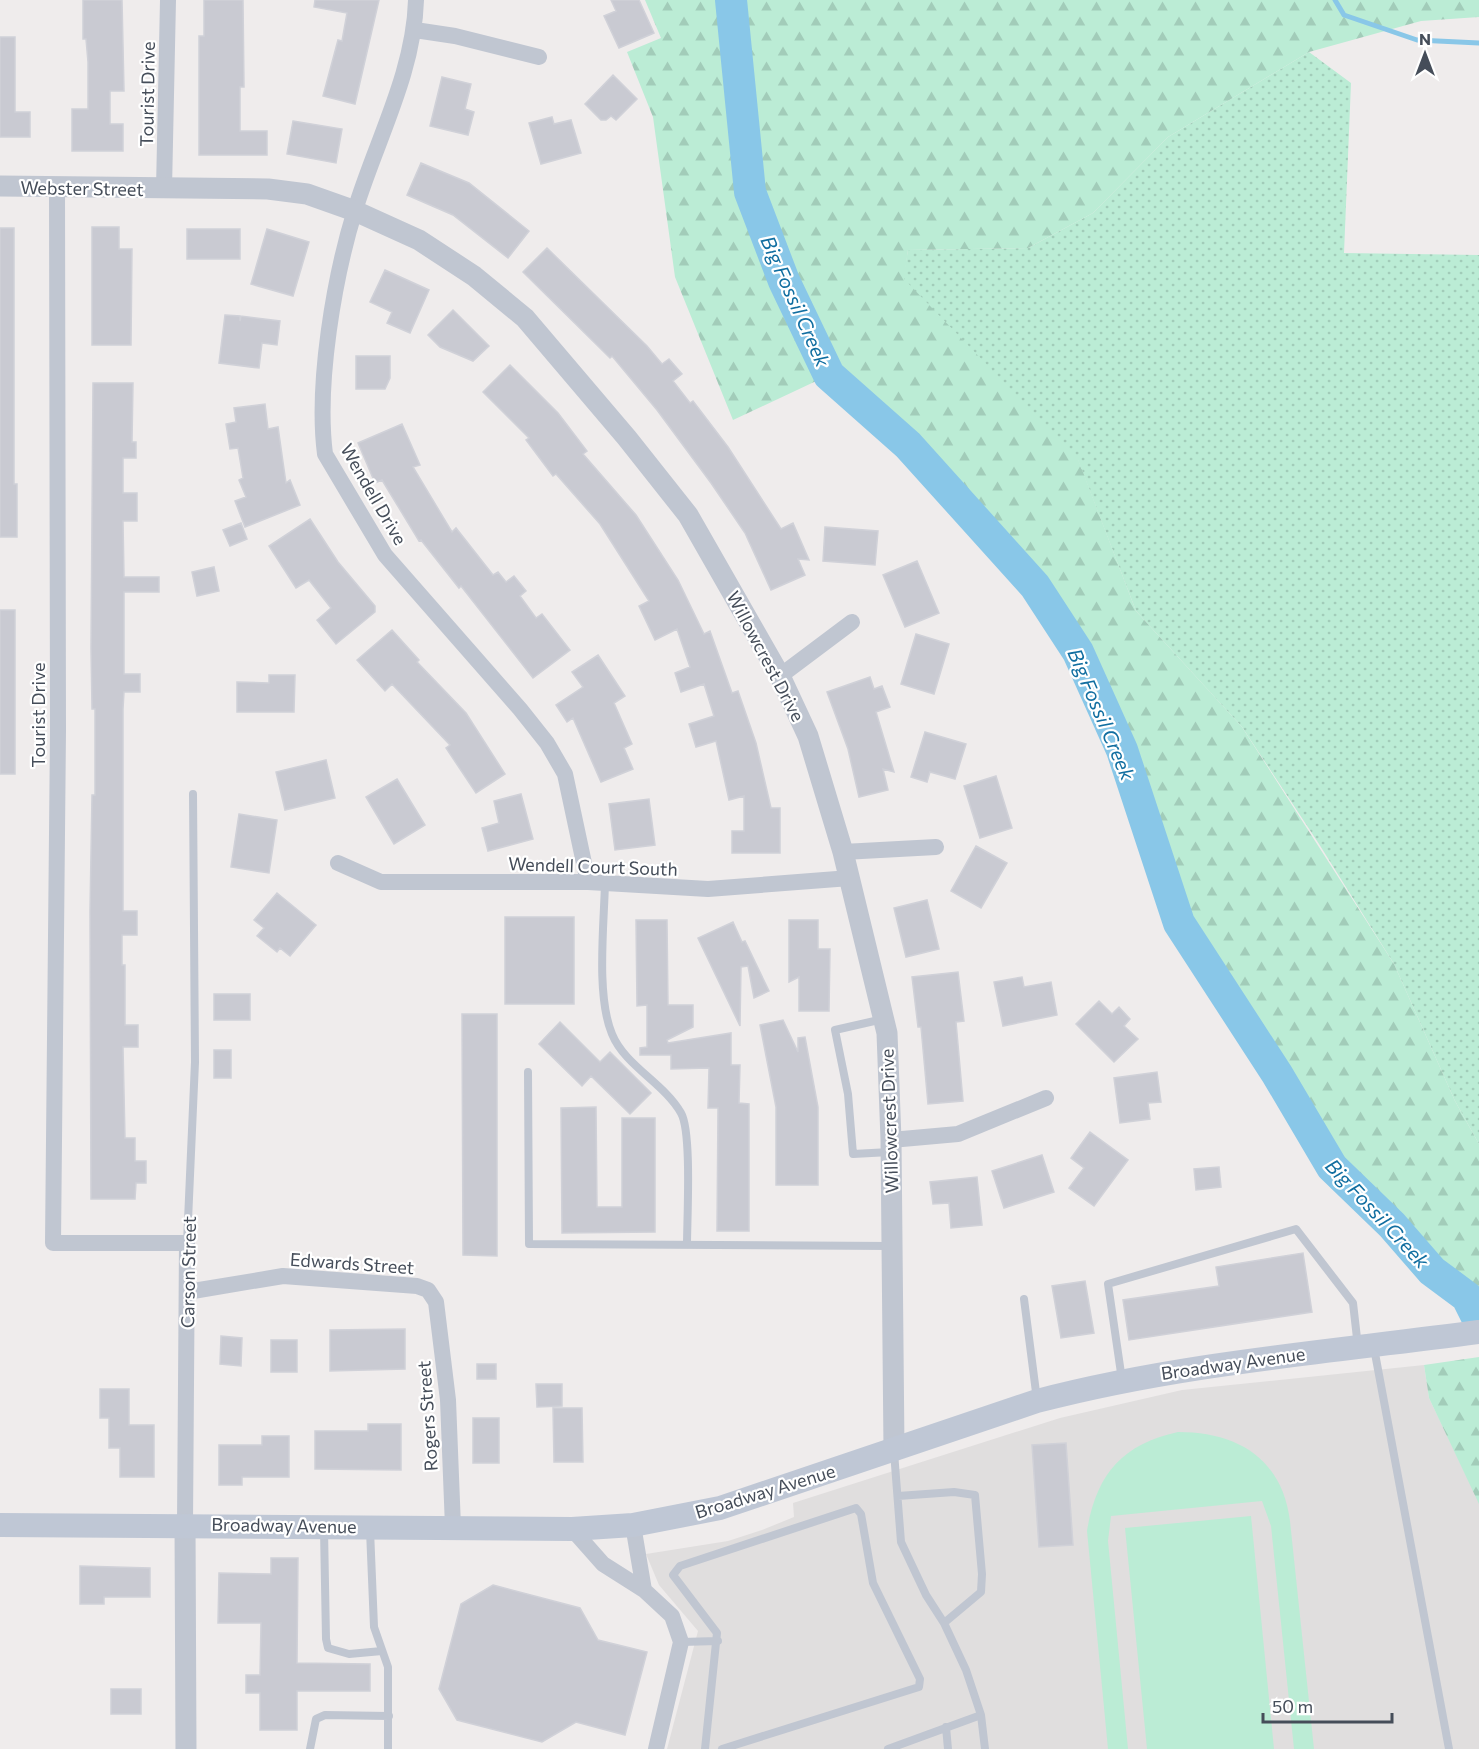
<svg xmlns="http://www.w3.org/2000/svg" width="1479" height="1749" font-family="Commissioner,sans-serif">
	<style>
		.education { fill: #e0dede }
		.grass { fill: url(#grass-dots) }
		.forest { fill: url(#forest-firs) }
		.garden { fill: #bbecd5 }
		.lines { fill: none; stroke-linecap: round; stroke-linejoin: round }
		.stream { stroke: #89c7e8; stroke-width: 5 }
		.river { stroke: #89c7e8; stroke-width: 32 }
		.building { fill: #c9cad2; stroke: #d0d1d8; stroke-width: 1.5 }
		.service { stroke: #c0c6d1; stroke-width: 8 }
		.minor { stroke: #c0c6d1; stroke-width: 16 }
		.tertiary { stroke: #c0c6d1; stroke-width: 21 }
		.secondary { stroke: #bfc7d5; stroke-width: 24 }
		.labels { text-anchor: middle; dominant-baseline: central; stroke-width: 4.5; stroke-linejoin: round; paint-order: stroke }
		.street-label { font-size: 18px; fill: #454d59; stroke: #fff }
		.water-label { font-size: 20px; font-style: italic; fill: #116ea0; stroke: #fff }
	</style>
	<defs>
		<pattern id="grass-dots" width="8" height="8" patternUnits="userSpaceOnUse" patternTransform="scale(1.5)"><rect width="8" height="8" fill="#bbecd5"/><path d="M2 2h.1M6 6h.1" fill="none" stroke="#a2ccb9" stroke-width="1.8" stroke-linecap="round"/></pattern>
		<pattern id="forest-firs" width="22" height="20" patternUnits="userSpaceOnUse" patternTransform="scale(1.5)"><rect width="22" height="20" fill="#bbecd5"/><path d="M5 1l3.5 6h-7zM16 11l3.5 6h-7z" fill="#a2ccb9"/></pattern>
	</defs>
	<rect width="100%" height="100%" fill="#efecec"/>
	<path class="education" d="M1424,1365L1429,1398L1479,1502V1749H667L698,1631L659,1585L646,1554L728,1541L762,1530L794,1517L793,1503L1060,1418L1182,1390Z"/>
	<path class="grass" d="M1309,52L1351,83L1344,253L1479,255V1144L1455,1101L1394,964L1319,844L1242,727L1136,611L1078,460L903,279L908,250L1028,248L1093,213L1168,137Z"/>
	<path class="forest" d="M645,0H1479V17L1421,21L1309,52L1168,137L1093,213L1028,248L908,250L904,279L1078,459L1136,611L1242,727L1394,964L1455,1101L1479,1144V1295L1467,1297L1332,1167L1277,1074L1179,923L1122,750L1078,652L1035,586L908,445L829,375L733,420L675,277L653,117L627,52L661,38Z
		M1479,1357V1504L1429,1398L1424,1365Z"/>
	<path class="garden" d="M1178,1432C1237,1432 1282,1458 1290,1521L1314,1749H1294L1271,1526L1262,1501L1111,1516L1108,1541L1128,1749H1108L1087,1531C1096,1475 1122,1444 1178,1432Z
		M1251,1516L1274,1749H1147L1125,1528Z"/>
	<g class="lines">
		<path class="stream" d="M1335,0L1344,15L1417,40L1479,43"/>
		<path class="river" d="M731,0L750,192L784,281L829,375L908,445L1035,586L1078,652L1122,750L1179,923L1277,1074L1332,1167L1392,1225L1432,1271L1467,1297L1479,1321"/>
	</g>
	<path class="building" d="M83,0H122L124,91H110V124H123V151H72V109H88V62L86,39H83Z
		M204,0H243L244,87H240V131H267V155H199V36H204Z
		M315,0H379L355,104L323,96L338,40L342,41L347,13L314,7Z
		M611,0H639L654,33L619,48L604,16L616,11Z
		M0,37H15V112H30V137H0Z
		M613,75L637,99L616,120L611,116L606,120H601L585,104Z
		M442,77L471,84L465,109L474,112L468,135L430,126Z
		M552,117L554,124L571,120L581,153L541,164L529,123Z
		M293,121L342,129L336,163L287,154Z
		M421,163L469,183L529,231L508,258L453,215L407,195Z
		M92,227H119V249H132L131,345H92Z
		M0,228H14V484H17V537H0Z
		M187,229H240V259H187Z
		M267,229L309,242L293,296L251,284Z
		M547,248L647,346L662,364L669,359L682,374L673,381L690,403L693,401L728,447L781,529L793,523L809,560L798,559L805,575L771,590L745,533L711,483L657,410L612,356L610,358L523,272Z
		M385,270L429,290L410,333L387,323L392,312L370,302Z
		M453,310L489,346L473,361L440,347L428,335Z
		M225,315L240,316V321L241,316L280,321L277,345L262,343L259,368L219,363Z
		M356,356H390V378L385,389H356Z
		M510,365L558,413L587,451L583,454L636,515L678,580L704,634L710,631L732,693L738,691L756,743L771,808H780V853H732V831H744V796L729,800L716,741L696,747L689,724L714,716L704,684L681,692L675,673L690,667L677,629L655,640L639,606L649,601L600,524L556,474L553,476L526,440L529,438L483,392Z
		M93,383H133L132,442H136V458H123V493H137V521H123L124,577H159V592H124V674H140V692H124L123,709V911H137V935H122V965H125V1025H138V1047H123L125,1138H135V1161H146V1183H136L135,1199H91L90,911L92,795H95V709H92L91,648Z
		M265,404L268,429L278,427L286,483L290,480L300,505L245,527L235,501L246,497L239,480L243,478L238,448L230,449L226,424L236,422L234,408Z
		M402,424L420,465L413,467L452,532L456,528L493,575L498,572L506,582L514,576L526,591L520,596L536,618L542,614L570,650L533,678L461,586L459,588L421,540L419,541L382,480L375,483L358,443Z
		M310,519L338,562L375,606V612L336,644L317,620L331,608L309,580L296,588L269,546Z
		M241,523L247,539L230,546L223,530Z
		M825,527L878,531L875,565L823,561Z
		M917,561L939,613L905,627L883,575Z
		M214,567L219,591L197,596L192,572Z
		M0,610H15V774H0Z
		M392,630L419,660L417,662L466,713L505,774L476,793L446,748L450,745L392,684L385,691L357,660Z
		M916,634L949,644L934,694L901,684Z
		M598,655L625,696L614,703L632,744L624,748L633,769L601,782L573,718L567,722L556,705L583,687L572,672Z
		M269,675H295L294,712H237V682L269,683Z
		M870,677L874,689L882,686L890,707L876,712L894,772L883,769L888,790L859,797L848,749L827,692Z
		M925,732L966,744L955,779L930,772L927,782L911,777Z
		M326,760L335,798L285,810L276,772Z
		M996,776L1012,828L980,838L964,786Z
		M397,779L425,825L394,844L366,797Z
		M521,794L533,839L488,851L482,828L499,823L494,801Z
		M649,799L655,845L615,850L609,804Z
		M239,814L277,820L269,873L231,867Z
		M976,846L1007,863L981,908L951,891Z
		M277,893L316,925L290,956L280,948L277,952L257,936L264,928L254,920Z
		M927,900L939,949L906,957L894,908Z
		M505,917H574V1004H505Z
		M636,920H667L668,1005H693V1027L667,1040L668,1043L731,1033V1065H740L739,1103L749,1104V1231H717L718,1108H708L709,1068L671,1069V1055H640V1048L647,1047V1005L637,1006Z
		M789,920H818V949H830L829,1011H799V977L789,982Z
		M733,922L742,942L745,941L769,991L754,998L748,966L741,967L740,1026L698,938Z
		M958,972L964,1021L956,1022L963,1101L928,1104L921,1027H918L912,977Z
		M1022,977L1024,987L1051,982L1057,1015L1003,1026L994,982Z
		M214,994H250V1020H214Z
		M1099,1001L1112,1014L1119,1007L1130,1019L1124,1026L1138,1039L1114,1062L1076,1024Z
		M462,1014H497V1256L463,1255Z
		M783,1020L798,1052V1038L805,1037L818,1107V1185H776V1107L760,1025Z
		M560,1022L600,1062L610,1052L651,1093L630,1114L591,1076L582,1086L539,1044Z
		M214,1050H231V1078H214Z
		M1157,1072L1161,1102L1148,1103L1150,1119L1120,1123L1114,1078Z
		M596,1107L597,1207H622V1118H655V1232L562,1233L561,1108Z
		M1090,1132L1128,1160L1094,1206L1069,1188L1084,1168L1071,1158Z
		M1042,1155L1054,1192L1004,1208L992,1171Z
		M1219,1167L1221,1187L1196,1190L1194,1169Z
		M977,1177L982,1225L951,1228L949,1203L933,1204L930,1182Z
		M1303,1253L1312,1312L1129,1340L1123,1300L1219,1286L1216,1267Z
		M1085,1281L1094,1333L1061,1338L1052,1286Z
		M405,1329V1369L330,1371V1330Z
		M221,1336L242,1338L241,1366L220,1364Z
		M271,1340H297V1372H271Z
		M477,1364H496V1379H477Z
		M536,1384H562V1406L537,1407Z
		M100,1389H129V1425H154V1477H120V1448H109V1418H100Z
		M553,1408H582L583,1462H554Z
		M473,1418H499V1463H473Z
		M368,1424H401V1470L315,1469V1431H368Z
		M262,1436H289V1477H242V1485H219V1445H262Z
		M1066,1443L1073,1545L1039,1547L1032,1445Z
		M271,1558H298L297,1663L370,1664V1691H297V1730H260V1693H246V1675H260L261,1623H218L219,1573L271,1574Z
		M80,1566L150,1568V1597H104V1604H80Z
		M493,1585L580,1608L598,1640L647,1652L625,1735L576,1722L542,1742L457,1720L439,1689L461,1604Z
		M111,1689H141V1714H111Z"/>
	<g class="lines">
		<path class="service" d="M605,883C604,925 596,996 612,1034C625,1066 664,1083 681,1113C692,1132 687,1219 687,1245
			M883,1019L835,1030L848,1094L853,1154L890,1152
			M528,1072L529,1244L891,1246
			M187,1243L195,1062L193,794
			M1024,1299L1037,1400
			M1374,1348L1449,1749
			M1122,1380L1108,1284L1296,1229L1353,1303L1358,1347
			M894,1452L901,1542L926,1595L944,1623L966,1670L981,1715L985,1749
			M898,1496L954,1492L975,1495L982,1574L981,1592L944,1623
			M324,1529L326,1639L328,1648L349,1654L382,1651
			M370,1530L374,1627L388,1667V1749
			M681,1642L718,1641
			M946,1727L948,1749
			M310,1749L316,1719L325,1715L389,1716
			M705,1749L717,1633L673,1575L680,1566L856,1508L861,1514L873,1583L920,1679L919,1687L722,1749
			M888,1749L981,1715"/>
		<path class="minor" d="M416,0C414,73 376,141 355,210C334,278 316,384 325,454L385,555L520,709L547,743L565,774L588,882
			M415,30L455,36L539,57
			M57,187L58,731L53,1243H187L185,1524
			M164,189L168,0
			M780,676L852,622
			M843,852L936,847
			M338,863L381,882H588L708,889L850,878
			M891,1140L958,1134L1046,1098
			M187,1292L283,1276L417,1286L428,1290L436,1302L448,1400L453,1527
			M633,1525L644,1590
			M572,1529L603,1564L644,1590L672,1616L681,1642L656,1749"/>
		<path class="tertiary" d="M0,186L268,189L307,194L355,211L419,240L474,276L525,318L627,438L688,515L780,676L808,736L843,852L887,1033L891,1140L894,1449
			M185,1524L186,1749"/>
		<path class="secondary" d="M0,1525L572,1529L633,1525L720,1508L1037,1401C1182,1363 1330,1352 1479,1332"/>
	</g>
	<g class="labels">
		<g class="street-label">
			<text transform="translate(147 94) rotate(-89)">Tourist Drive</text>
			<text transform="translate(82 188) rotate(1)">Webster Street</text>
			<text transform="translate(374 494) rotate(60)">Wendell Drive</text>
			<text transform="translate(766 656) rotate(62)">Willowcrest Drive</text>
			<text transform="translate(38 715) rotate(-90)">Tourist Drive</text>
			<text transform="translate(593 866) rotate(2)">Wendell Court South</text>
			<text transform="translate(889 1121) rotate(-92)">Willowcrest Drive</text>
			<text transform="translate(352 1263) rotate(4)">Edwards Street</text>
			<text transform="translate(188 1272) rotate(-89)">Carson Street</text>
			<text transform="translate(1233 1363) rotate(-8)">Broadway Avenue</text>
			<text transform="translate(427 1416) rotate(-94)">Rogers Street</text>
			<text transform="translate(765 1491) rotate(-17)">Broadway Avenue</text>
			<text transform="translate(284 1525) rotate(1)">Broadway Avenue</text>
		</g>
		<g class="water-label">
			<text transform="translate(796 301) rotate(66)">Big Fossil Creek</text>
			<text transform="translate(1102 714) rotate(67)">Big Fossil Creek</text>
			<text transform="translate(1378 1213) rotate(47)">Big Fossil Creek</text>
		</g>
	</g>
	<g transform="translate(1425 54)" stroke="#ffffff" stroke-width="4.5" paint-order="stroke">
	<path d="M0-4.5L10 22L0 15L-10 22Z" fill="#454d59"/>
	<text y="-9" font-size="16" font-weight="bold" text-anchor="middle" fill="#454d59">N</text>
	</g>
	<path d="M1263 1713v9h129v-9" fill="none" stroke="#454d59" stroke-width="3"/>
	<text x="1272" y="1713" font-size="18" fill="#454d59" stroke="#ffffff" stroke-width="4.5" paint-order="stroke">50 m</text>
</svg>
